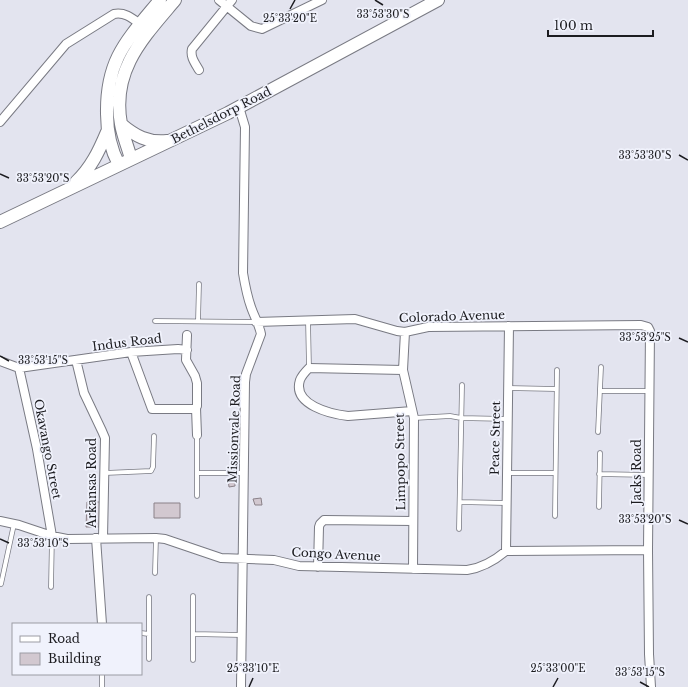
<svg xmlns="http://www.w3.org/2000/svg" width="688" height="687" font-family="'Libre Baskerville',serif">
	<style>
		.building { fill: #d2c8d0; stroke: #8a8188 }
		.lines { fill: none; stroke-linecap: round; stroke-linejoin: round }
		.lane-casing { stroke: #797a83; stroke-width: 5.5 }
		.street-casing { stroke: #797a83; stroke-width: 10 }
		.secondary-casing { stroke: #797a83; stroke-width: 14 }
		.lane { stroke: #fff; stroke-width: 4 }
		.street { stroke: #fff; stroke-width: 8 }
		.secondary { stroke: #fff; stroke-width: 12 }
		.ticks { fill: none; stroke: #1c1c20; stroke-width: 1.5 }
		.labels { text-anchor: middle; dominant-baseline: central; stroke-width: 3.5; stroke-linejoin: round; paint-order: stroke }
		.street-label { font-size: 12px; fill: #1c1c20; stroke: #f0f2fc }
		.ticks-label { font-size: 10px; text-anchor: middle; fill: #1c1c20; stroke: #f0f2fc; stroke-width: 3.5; stroke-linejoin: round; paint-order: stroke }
	</style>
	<rect width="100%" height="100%" fill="#e3e4ef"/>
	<path class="building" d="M228,479H235V486L229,487Z
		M261,498L262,505H255L253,499Z
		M87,502H100L99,527H86Z
		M154,503H180V518H154Z"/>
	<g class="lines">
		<g class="lane-casing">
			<path id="lane" d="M308,320L309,368
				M155,321L256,322
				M198,321L199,284
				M508,388L556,389
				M601,391H649
				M414,418L450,416L461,418L507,419
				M598,432L601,367
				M105,473L151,471L153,467L154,436
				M198,473H243
				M507,473H555
				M599,474L649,475
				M197,496V435
				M460,502L506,503
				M599,507L600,453
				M555,516L557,370
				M459,529L462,385
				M155,573L156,538
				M1,584L14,524
				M51,587L52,536
				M193,596V660
				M141,633L149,634
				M193,634L242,635
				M149,659V597
				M102,674V687"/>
		</g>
		<g class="street-casing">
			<path id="street" d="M219,0L251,26L262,29L322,0
				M199,70C195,63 190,57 192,49L232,0
				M239,107L245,127L243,273C245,285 247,296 251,307C254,316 259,324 261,334L246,374L245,382L241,687
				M0,122L66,44L114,14C125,12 132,18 140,24
				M256,322L355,319L397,331L405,332L428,327L641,325L648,327L650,331L648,550L649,654L651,687
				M405,332L403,370L414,418L413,569
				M131,352L152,409H195L197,406V383L195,376L186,360L187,335
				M76,360L84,393L102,431L105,438L103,538
				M0,361L19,368L131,352L178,349L187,350
				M19,368L37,449L52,536
				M403,370L309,368C306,371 302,375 300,380C292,405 331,414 348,416L412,411
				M196,408L197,435
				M0,521L19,525L52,536L67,539L156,538L165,539L221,558L274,560L299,566L467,570C482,568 494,561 506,551L648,550
				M96,538L102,624
				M506,551L509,326
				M318,567L319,527L320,524L324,520L413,521"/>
		</g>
		<g class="secondary-casing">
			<path id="secondary" d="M121,124C135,136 148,143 167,141
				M131,159C128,147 123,136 121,124C111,70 143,38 175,0
				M119,165C110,148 107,133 107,114C106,59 127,40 160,0
				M76,182C91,168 99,151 107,132
				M0,222L228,113L438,0"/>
		</g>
		<use href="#lane" class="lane"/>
		<use href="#street" class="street"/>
		<use href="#secondary" class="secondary"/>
	</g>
	<path class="ticks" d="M375,0L383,5M290,9L295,0M679,155L688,160M0,174L9,178M679,338L688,342M0,356L9,361M679,520L688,524M0,539L9,543M640,682L649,687M249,687L253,678M553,687L558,678"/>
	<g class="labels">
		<g class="street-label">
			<text transform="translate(221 115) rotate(-27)">Bethelsdorp Road</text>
			<text transform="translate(452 316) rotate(-2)">Colorado Avenue</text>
			<text transform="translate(127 342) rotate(-7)">Indus Road</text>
			<text transform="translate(234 429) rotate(-88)">Missionvale Road</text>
			<text transform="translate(495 438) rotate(-89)">Peace Street</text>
			<text transform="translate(48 449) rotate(79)">Okavango Street</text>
			<text transform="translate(400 462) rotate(-91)">Limpopo Street</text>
			<text transform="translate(636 472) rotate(-90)">Jacks Road</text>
			<text transform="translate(91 483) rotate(-90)">Arkansas Road</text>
			<text transform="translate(336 554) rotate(3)">Congo Avenue</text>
		</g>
	</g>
	<g class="ticks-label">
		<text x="383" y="18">33°53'30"S</text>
		<text x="290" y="22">25°33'20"E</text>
		<text x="645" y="159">33°53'30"S</text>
		<text x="43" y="182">33°53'20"S</text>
		<text x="645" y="341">33°53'25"S</text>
		<text x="43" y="364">33°53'15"S</text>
		<text x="645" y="523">33°53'20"S</text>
		<text x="43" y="547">33°53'10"S</text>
		<text x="253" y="672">25°33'10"E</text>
		<text x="558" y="672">25°33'00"E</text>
		<text x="640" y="676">33°53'15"S</text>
	</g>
	<rect x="12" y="623" width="130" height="52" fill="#f0f2fc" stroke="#9b9ca4"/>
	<rect x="20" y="636" width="20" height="6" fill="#ffffff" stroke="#9b9ca4"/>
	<text x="48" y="643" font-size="12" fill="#1c1c20">Road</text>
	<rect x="20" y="653" width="20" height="12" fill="#d2c8d0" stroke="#9b9ca4"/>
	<text x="48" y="663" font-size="12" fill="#1c1c20">Building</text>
	<path d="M548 30v6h105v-6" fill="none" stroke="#1c1c20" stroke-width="2"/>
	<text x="554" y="30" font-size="12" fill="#1c1c20" stroke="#f0f2fc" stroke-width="3" paint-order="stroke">100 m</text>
</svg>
